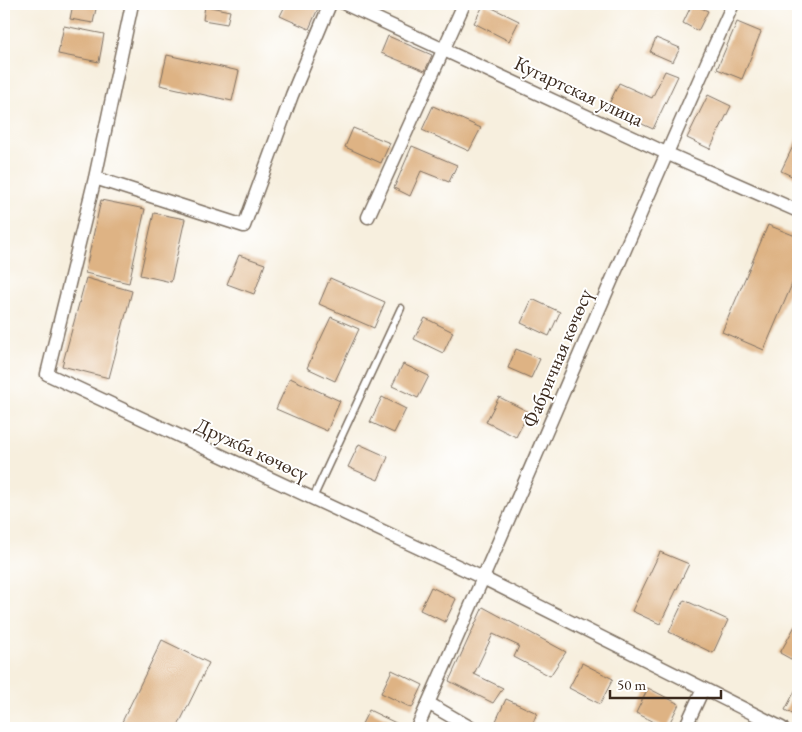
<svg xmlns="http://www.w3.org/2000/svg" width="802" height="732" font-family="'EB Garamond',serif">
	<style>
		.building { fill: #deb384 }
		.lines { fill: none; stroke-linecap: round; stroke-linejoin: round }
		.service-casing { stroke: #7d6f61; stroke-width: 9 }
		.minor-casing { stroke: #7d6f61; stroke-width: 15 }
		.service { stroke: #fff; stroke-width: 6 }
		.minor { stroke: #fff; stroke-width: 12 }
		.labels { text-anchor: middle; dominant-baseline: central; stroke-width: 4; stroke-linejoin: round; paint-order: stroke }
		.street-label { font-size: 20px; fill: #3b2a1e; stroke: #fff }
	</style>
	<rect width="100%" height="100%" fill="#fff"/>
	<filter id="ink" filterUnits="userSpaceOnUse"><feTurbulence type="fractalNoise" baseFrequency=".02" numOctaves="2"/><feDisplacementMap in="SourceGraphic" scale="10" xChannelSelector="R" yChannelSelector="G"/><feConvolveMatrix kernelMatrix="1 2 1 2 8 2 1 2 1" color-interpolation-filters="sRGB"/></filter>
	<filter id="wash" filterUnits="userSpaceOnUse"><feTurbulence type="fractalNoise" baseFrequency=".0096" numOctaves="4" result="noise"/><feDisplacementMap in="SourceGraphic" scale="20" xChannelSelector="R" yChannelSelector="G"/><feGaussianBlur stdDeviation="1.12" result="paint"/><feColorMatrix in="noise" values="0 0 0 0 0 0 0 0 0 0 0 0 0 0 0 0 0 1.4 0 .05"/><feComposite in="paint" operator="in"/></filter>
	<g filter="url(#wash)">
		<rect width="100%" height="100%" fill="#f7efde"/>
		<g id="blocks">
			<path class="building" d="M73,4H97L93,23L70,19Z
				M286,4H320L309,29L280,16Z
				M484,4L519,21L509,41L474,23Z
				M692,4L708,11L698,31L683,23Z
				M205,6L230,11L227,24L203,20Z
				M737,22L761,32L742,79L717,69Z
				M64,26L104,34L99,62L58,54Z
				M388,36L432,55L425,71L381,53Z
				M656,38L680,48L673,62L650,52Z
				M167,55L239,71L232,101L160,85Z
				M665,71L678,76L653,129L607,108L619,83L652,98Z
				M708,95L731,106L710,149L687,138Z
				M433,106L481,128L469,151L422,130Z
				M353,128L390,143L381,163L345,147Z
				M798,136V179L781,171Z
				M412,146L457,165L449,182L421,171L410,196L394,188Z
				M101,200L145,209L129,283L85,273Z
				M154,213L185,219L171,282L140,275Z
				M768,225L798,237V270L764,350L722,332Z
				M239,255L265,264L254,294L227,284Z
				M86,278L132,291L109,378L62,366Z
				M330,278L385,302L374,328L319,304Z
				M532,299L560,312L549,336L521,323Z
				M331,317L359,329L335,381L307,368Z
				M425,318L453,332L443,353L414,339Z
				M516,349L540,359L531,378L508,368Z
				M403,364L429,376L418,398L392,386Z
				M290,378L340,401L327,431L276,409Z
				M382,397L406,409L394,433L370,422Z
				M499,397L529,412L516,437L486,422Z
				M359,444L388,457L378,480L348,467Z
				M660,552L689,564L660,624L632,611Z
				M431,587L456,599L445,622L420,610Z
				M684,600L728,620L713,653L669,632Z
				M483,607L566,652L550,676L514,657L519,646L493,634L474,674L503,688L493,703L449,681Z
				M795,626L798,628V663L780,653Z
				M162,640L209,663L177,728H119Z
				M582,663L613,679L600,704L569,688Z
				M392,670L423,685L412,708L381,693Z
				M798,685V717L785,710Z
				M648,688L679,704L667,728L636,713Z
				M506,699L537,713L531,728H512L496,721Z
				M369,710L400,725L399,728H360Z"/>
		</g>
	</g>
	<g filter="url(#ink)">
		<use href="#blocks" fill-opacity="0" stroke="#7d6f61" stroke-width="1"/>
		<g class="lines">
			<g class="service-casing">
				<path id="service" d="M313,498L401,308"/>
			</g>
			<g class="minor-casing">
				<path id="minor" d="M132,4L95,178L47,374L483,578L782,728
					M345,4L666,153L798,211
					M95,178L244,226L292,95L330,4
					M368,217L464,4
					M428,703L471,728
					M417,728C524,488 625,244 733,4
					M685,728L703,689"/>
			</g>
			<use href="#service" class="service"/>
			<use href="#minor" class="minor"/>
		</g>
	</g>
	<g class="labels">
		<g class="street-label">
			<text transform="translate(579 91) rotate(25)">Кугартская улица</text>
			<text transform="translate(557 358) rotate(-67)">Фабричная көчөсү</text>
			<text transform="translate(252 449) rotate(25)">Дружба көчөсү</text>
		</g>
	</g>
	<rect width="802" height="732" fill="none" stroke="#fff" stroke-width="20"/>
	<path d="M610 690v8h111v-8" fill="none" stroke="#3b2a1e" stroke-width="2.5"/>
	<text x="617" y="690" font-size="15" fill="#3b2a1e" stroke="#ffffff" stroke-width="4" paint-order="stroke">50 m</text>
</svg>
